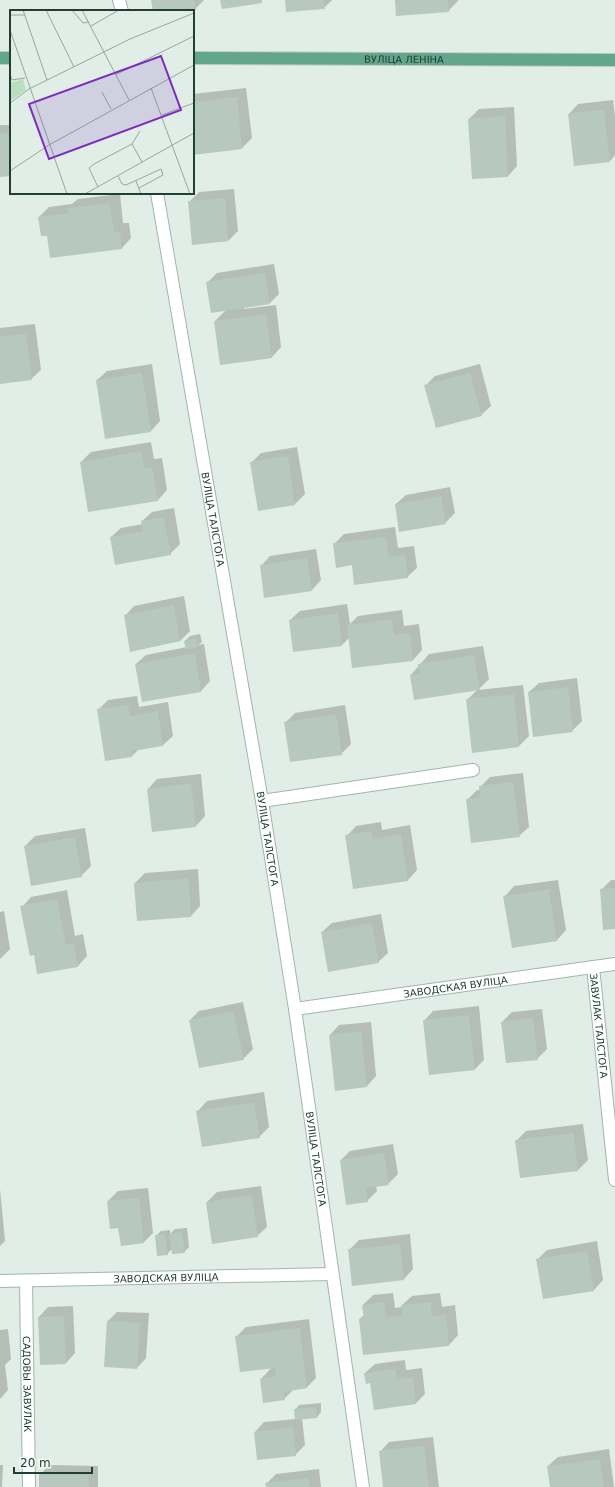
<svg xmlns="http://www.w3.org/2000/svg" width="615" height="1487" font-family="'DejaVu Sans',sans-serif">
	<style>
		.shadow { fill: #0003 }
		.building { fill: #b6c8bf }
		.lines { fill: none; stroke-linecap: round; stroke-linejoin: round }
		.minor-casing { stroke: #a3b5ae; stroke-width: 14 }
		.major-casing { stroke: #c1c9c6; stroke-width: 14 }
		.minor { stroke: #fff; stroke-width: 12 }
		.major { stroke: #62a68e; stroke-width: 12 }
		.labels { text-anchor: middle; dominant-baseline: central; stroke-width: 4; stroke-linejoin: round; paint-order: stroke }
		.street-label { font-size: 10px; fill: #203f34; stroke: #f2f9f5 }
		.inset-road { fill: none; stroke: #94a79f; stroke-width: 1 }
		.view { fill: #7b2cbf; fill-opacity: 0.15; stroke: #7b2cbf; stroke-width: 2 }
		.inset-edge { fill: none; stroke: #203f34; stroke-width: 2 }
	</style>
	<rect width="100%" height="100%" fill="#e1ede7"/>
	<path class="shadow" d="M152,0H204L195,9L182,11H154Z
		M286,0H332L324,8Z
		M396,0H458V1L448,11Z
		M246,88L252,138L242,148L193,154V94Z
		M613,100L615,116V155L610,161L569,114L578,104Z
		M514,107L517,166L508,176L469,119L479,109Z
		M0,125H11V175L0,176Z
		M234,189L238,231L228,241L193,244L189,202L199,192Z
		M120,194L123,223H129L131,238L122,248L48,235L39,217L49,207L72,204L78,199Z
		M274,264L279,294L270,303L244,307V309L276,305L281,347L272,357L215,321L226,310L207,283L217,273Z
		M35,324L41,370L31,379L0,383V328Z
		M152,364L160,421L151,431L97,380L107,371Z
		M480,364L491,406L481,415L425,386L435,376Z
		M151,442L154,459L162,458L167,490L158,500L81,462L91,452Z
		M297,447L305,494L295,504L259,510L251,463L261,453Z
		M450,487L455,513L445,523L396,504L406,495Z
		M174,508L180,544L170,554L111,537L121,528L143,524L142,521L152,512Z
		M395,527L398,548L414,546L417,568L407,577L353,564L334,544L344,534Z
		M316,549L321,580L312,590L261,566L270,556Z
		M184,596L190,631L180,641L131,650L125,616L134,606Z
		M347,604L350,624L358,616L402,610L404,626L419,624L422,650L413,660L350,637L342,645L290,620L300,611Z
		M200,634L202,642L198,645L204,644L210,681L201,691L136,664L146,655L187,647L185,641L190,636Z
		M483,646L489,679L478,690L523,685L529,736L519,746L473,751L467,700L478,689L411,675L429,654Z
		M577,678L582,721L572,731L529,692L539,683Z
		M137,696L139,707L168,702L173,736L163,745L139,749L132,756L98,710L108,700Z
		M345,705L351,744L341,754L285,723L295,713Z
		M523,773L529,827L519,836L467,800L477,790H480V787L490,777Z
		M201,774L205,816L196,826L148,789L157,779Z
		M381,822L382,830L410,825L417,870L408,880L347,836L356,826Z
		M85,828L91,866L81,876L25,846L35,836Z
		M198,869L200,906L191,916L135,883L145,873Z
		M558,880L566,930L557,940L505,896L514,886Z
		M611,880H615V928L601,890Z
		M67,890L75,936L83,934L87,956L78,966L34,954L22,907L31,897Z
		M4,911L10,949L0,959V912Z
		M381,914L388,953L378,962L322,932L332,923Z
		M243,1002L253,1049L243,1059L190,1020L199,1011Z
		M479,1006L484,1060L475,1069L424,1021L433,1011Z
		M542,1009L547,1049L537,1059L507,1062L502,1022L512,1012Z
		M371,1022L376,1076L367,1086L330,1035L339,1025Z
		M264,1092L269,1127L259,1137L198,1111L207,1101Z
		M583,1124L588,1160L578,1170L521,1177L516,1141L526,1131Z
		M393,1144L398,1174L388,1184L376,1186L377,1191L367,1201L341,1160L350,1151Z
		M261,1186L267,1227L257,1236L207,1202L217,1192Z
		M148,1188L153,1233L144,1242L119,1227L108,1201L118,1191Z
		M0,1189L5,1241L0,1246Z
		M187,1228L189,1247L184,1252L172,1249L167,1254L156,1236L161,1231L170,1230V1234L175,1229Z
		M410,1234L413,1269L404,1279L349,1250L359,1240Z
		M597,1241L603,1280L594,1290L537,1260L547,1250Z
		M393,1293L395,1308L402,1307V1305L412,1296L440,1293L442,1307L455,1305L458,1335L449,1345L360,1319L364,1315L363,1305L373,1295Z
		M73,1306L75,1353L66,1363L39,1317L48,1307Z
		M117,1312L149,1313L146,1358L137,1368L108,1321Z
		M309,1319L316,1378L306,1388L294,1389L284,1399L261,1379L272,1367L236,1337L246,1327Z
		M8,1329L11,1359L5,1365L8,1390L0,1399V1330Z
		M405,1360L406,1370L422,1368L425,1394L416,1403L371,1382L365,1373L375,1364Z
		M321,1403V1412L317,1417L302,1418L305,1445L295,1455L255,1432L264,1422L296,1419L295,1410L299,1405Z
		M433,1437L439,1487H384L380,1452L389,1442Z
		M609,1449L614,1487H551L548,1466L558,1457Z
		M0,1465H3L2,1487H0Z
		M49,1465L98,1466V1487H40V1475Z
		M319,1469L321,1487H267L266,1484L276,1474Z"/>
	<path class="building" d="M151,0H194L196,10L153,11Z
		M220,0H262V3L222,9Z
		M285,0H324L325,9L286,12Z
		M395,0H448L449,12L396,16Z
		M237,97L242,149L193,155V102Z
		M604,109L610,162L574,166L568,114Z
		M505,116L508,177L472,179L468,119Z
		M11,133V176L0,177V134Z
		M225,198L228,241L192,245L188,201Z
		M110,203L114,232H120L122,249L50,258L47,236H41L38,217L68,213L67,208Z
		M265,273L270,304L211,313L206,282Z
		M266,314L272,358L220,365L214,321Z
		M26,334L32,380L0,384V336Z
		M142,373L151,432L105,439L96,380Z
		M470,373L482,416L436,428L424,385Z
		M141,451L145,468L152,467L158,501L88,512L80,462Z
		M288,456L295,505L258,511L250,462Z
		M441,496L446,524L399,532L395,504Z
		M164,517L171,555L115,565L110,537L143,531L141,521Z
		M386,537L389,557L405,555L408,578L354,585L352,565L336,568L333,543Z
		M307,558L312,591L264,598L260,565Z
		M174,605L180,641L130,652L124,615Z
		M338,613L342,646L293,652L289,620Z
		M392,619L394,635L410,633L413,661L352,668L347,625Z
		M196,638L198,647L186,650L184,641Z
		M195,653L201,692L142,702L135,664Z
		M474,655L480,690L414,700L410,675L420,673L418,664Z
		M568,687L573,732L533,737L528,692Z
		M514,694L519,747L472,753L466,699Z
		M128,705L130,716L158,711L163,746L132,751V757L105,761L97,709Z
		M336,714L342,755L290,762L284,722Z
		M513,782L520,837L471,843L466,799L480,798L479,786Z
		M191,783L196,827L152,832L147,789Z
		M372,831L373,839L401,834L408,881L353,889L345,835Z
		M75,837L82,877L31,886L24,846Z
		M189,878L191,917L137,921L134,883Z
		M615,888V929L603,930L600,889Z
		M549,889L557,941L512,948L503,896Z
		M57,899L66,945L74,943L78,967L37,974L34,955L30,956L20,906Z
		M372,923L379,963L328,972L321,932Z
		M233,1011L244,1060L199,1068L189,1020Z
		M469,1015L475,1070L429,1075L423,1020Z
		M533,1018L538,1060L506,1063L501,1022Z
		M361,1031L367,1087L335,1091L329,1035Z
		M254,1102L260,1138L202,1147L196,1111Z
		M574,1133L578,1171L520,1178L515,1140Z
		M384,1153L389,1185L366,1188L368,1202L346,1205L340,1160Z
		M252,1195L258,1237L212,1244L206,1202Z
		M139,1197L144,1243L121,1246L118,1228L110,1229L107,1201Z
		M182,1232L185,1253L172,1254L169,1234Z
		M165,1234L168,1255L157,1256L155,1235Z
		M400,1244L404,1280L352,1286L348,1249Z
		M587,1251L594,1291L543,1299L536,1259Z
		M384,1302L386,1317L402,1315L401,1305L431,1302L432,1316L446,1314L449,1346L363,1355L359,1319L364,1318L362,1305Z
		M64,1316L66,1364L40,1365L38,1317Z
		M107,1321L140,1323L137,1369L104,1367Z
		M300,1328L307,1388L284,1392L285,1400L263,1403L260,1379L276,1376L275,1368L240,1372L235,1336Z
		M395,1369L397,1379L413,1377L416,1404L374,1410L370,1383L366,1384L364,1373Z
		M316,1407L317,1418L295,1420L294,1409Z
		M293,1427L296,1456L257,1460L254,1432Z
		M424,1446L429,1487H383L379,1451Z
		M600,1459L604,1487H550L547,1466Z
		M39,1474L89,1475V1487H39Z
		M309,1478L310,1487H266L265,1483Z"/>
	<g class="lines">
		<g class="minor-casing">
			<g id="minor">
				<path d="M119,0L122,11"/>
				<path id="s1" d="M157,193L262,801L295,1009L363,1487"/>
				<path d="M262,801L473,770"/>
				<path id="s2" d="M593,967L615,1180"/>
				<path id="s3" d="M295,1009L615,964"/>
				<path id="s4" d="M0,1281L332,1274"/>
				<path id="s5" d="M26,1281L29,1487"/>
			</g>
		</g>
		<g class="major-casing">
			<g id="major">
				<path d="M0,58H11"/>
				<path id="s6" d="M193,58L615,60"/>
			</g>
		</g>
		<use href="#minor" class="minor"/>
		<use href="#major" class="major"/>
	</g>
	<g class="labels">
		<g class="street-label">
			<text stroke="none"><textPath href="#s6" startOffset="211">ВУЛІЦА ЛЕНІНА</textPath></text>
			<text stroke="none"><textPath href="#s1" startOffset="331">ВУЛІЦА ТАЛСТОГА</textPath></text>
			<text stroke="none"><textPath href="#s1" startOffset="655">ВУЛІЦА ТАЛСТОГА</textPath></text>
			<text stroke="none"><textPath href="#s3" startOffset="162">ЗАВОДСКАЯ ВУЛІЦА</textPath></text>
			<text stroke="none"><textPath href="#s2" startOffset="59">ЗАВУЛАК ТАЛСТОГА</textPath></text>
			<text stroke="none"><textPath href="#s1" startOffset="979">ВУЛІЦА ТАЛСТОГА</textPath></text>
			<text stroke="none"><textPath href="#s4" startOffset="166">ЗАВОДСКАЯ ВУЛІЦА</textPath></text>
			<text stroke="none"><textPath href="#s5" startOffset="103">САДОВЫ ЗАВУЛАК</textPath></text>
		</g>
	</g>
	<g transform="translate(10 10)">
		<rect width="184" height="184" fill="#e1ede7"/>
		<path d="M13,69L16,80L0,91V73Z" fill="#b8e0bf"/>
		<path class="inset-road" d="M13,0L37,70M36,0L64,57M62,0L73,13L79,12M72,0L119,90M0,5H15M81,16L109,0M0,20L57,184M0,64L2,70L15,68M105,65L184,26M141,78L180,184M19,79L120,29L184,3M92,82L101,99M0,93L19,79M152,105L184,93M122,134L130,121M0,161L39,135L184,55M108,166L112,174L116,175L151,159L153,165L129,178M126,171L131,184M88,177L79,158L84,154L122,134L132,152M75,184L184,123"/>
		<path class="view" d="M151,46L171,100L39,149L19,94Z"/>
		<rect width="184" height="184" class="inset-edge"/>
	</g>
	<path d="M14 1467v6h78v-6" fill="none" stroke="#203f34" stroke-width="2"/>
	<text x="20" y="1467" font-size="12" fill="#203f34" stroke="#f2f9f5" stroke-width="3" paint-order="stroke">20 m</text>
</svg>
